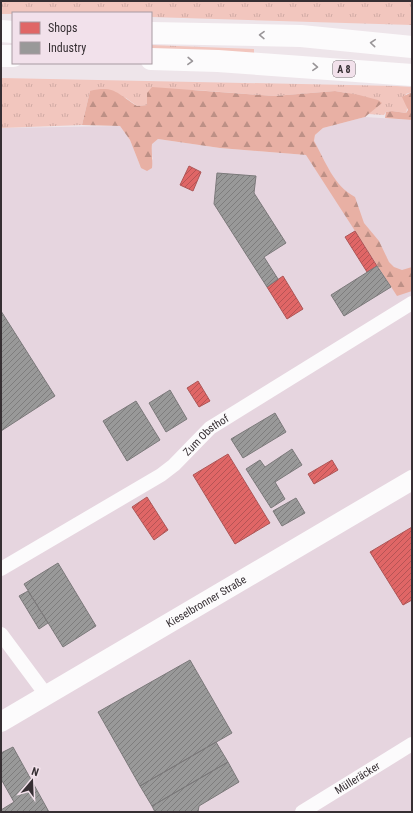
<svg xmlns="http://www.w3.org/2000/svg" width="413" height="813" font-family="'Roboto Condensed',sans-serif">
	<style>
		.built { fill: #e6d5df }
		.grass { fill: url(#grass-tufts) }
		.forest { fill: url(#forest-firs) }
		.shops { fill: url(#shops-hatch); stroke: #ad5657 }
		.industry { fill: url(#industry-hatch); stroke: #7b797a }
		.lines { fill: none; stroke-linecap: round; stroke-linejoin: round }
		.street { stroke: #fcfbfc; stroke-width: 14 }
		.secondary { stroke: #fcfbfc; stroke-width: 20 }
		.highway { stroke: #fcfbfc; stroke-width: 22 }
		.oneway { stroke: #999598 }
		.labels { text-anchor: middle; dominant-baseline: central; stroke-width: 4; stroke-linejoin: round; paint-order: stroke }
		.shield { fill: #f2e1eb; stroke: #6e646a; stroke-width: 1 }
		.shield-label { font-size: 10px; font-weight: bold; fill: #362f33 }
		.street-label { font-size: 11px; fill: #362f33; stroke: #f2e1eb }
	</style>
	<defs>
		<pattern id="grass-tufts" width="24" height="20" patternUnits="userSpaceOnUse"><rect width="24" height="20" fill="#f2c6be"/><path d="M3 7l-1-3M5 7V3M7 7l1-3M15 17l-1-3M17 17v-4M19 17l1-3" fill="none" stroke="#d0aaa4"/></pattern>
		<pattern id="forest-firs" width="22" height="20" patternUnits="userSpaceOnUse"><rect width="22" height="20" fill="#e8b0a4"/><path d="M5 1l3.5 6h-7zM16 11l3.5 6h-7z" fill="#bd9086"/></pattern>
		<pattern id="shops-hatch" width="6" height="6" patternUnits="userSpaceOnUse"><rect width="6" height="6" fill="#e06666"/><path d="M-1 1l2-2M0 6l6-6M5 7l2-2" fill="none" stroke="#b65455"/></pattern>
		<pattern id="industry-hatch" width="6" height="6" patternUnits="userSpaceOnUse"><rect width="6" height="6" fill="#999"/><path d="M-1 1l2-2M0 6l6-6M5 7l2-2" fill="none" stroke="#7e7d7d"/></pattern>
	</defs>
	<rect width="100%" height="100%" fill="#eee5ea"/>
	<path class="built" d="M365,117L412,120V812H1V128L120,126L130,140L141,168L153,159L151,150L152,143L158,139L220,148L306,155L314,141L315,135L323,128Z"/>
	<path class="grass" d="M1,1H412V25L151,17V13L1,14Z
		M151,45L254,49V53L151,51Z
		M1,78L396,86L412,87V92L406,94C404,102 409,106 406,113L392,111L386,112L384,115L368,114L370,113L347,93L335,91L274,96L195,90L147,93V105L137,106L126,98L90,91L82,125L1,128Z"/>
	<path class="forest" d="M152,87L274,96L335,91L359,95L378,100L382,103L365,117L323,128L315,135L314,141C326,162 333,185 355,197L364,223L379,241L389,262L394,267L402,270L412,267V291L397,296L306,155L220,148L158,139L152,144C151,152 153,160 152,168L147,171L141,168L130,140L120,126L82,125L90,91C115,85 117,94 137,106L147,105V93Z
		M412,92V120L385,118L386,112L392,111L406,113L408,110L402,97Z"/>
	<path class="shops" d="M189,166L201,172L193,191L180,185Z
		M355,231L377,266L367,272L345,237Z
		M283,276L303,309L287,319L267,287Z
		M198,381L210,401L199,407L187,388Z
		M228,454L270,523L235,544L193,475Z
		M332,460L338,470L314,484L308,474Z
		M147,497L168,530L154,540L132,507Z
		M412,527V600L403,605L370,552Z"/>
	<path class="industry" d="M217,173L256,176L254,193L286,243L264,257L278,279L267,287L214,204Z
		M377,266L391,287L344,316L331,295Z
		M1,311L55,396L1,431Z
		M170,390L187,419L166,432L149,403Z
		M136,401L160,440L127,461L103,421Z
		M275,413L286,432L243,458L231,439Z
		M292,449L302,465L275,482L285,499L271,508L246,469L260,460L265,467Z
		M296,498L305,513L282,526L273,511Z
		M58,563L96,626L63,647L24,584Z
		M28,591L48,623L39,629L19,596Z
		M190,660L232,733L140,786L98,712Z
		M216,742L228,762L152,806L140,786Z
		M13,747L49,812H1V810L14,802L1,779V753Z
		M228,762L239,782L199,806L198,812H155L152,806Z"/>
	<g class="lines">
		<g class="street">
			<path id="s1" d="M1,569L161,475L174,465L210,428L412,303"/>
			<path d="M1,634L47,696"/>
			<path id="s2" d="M302,812L412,744"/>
		</g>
		<path class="secondary" id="s3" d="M1,722L412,480"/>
		<path class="highway" d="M1,31L13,32
			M151,33L301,36L412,47
			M1,56H13
			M151,59L218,61L412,75"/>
	</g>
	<defs><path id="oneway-chevron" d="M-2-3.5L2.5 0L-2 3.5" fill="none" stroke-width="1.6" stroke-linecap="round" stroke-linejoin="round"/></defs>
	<g class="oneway">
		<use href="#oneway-chevron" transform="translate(262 35) rotate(-179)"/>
		<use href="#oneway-chevron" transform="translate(373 43) rotate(-175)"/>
		<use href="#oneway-chevron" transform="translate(190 61) rotate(2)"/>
		<use href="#oneway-chevron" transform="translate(315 67) rotate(3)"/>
	</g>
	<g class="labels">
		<rect class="shield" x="333" y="61" width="22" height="16" rx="3"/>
		<g class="shield-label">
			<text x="344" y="69">A 8</text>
		</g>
		<g class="street-label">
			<text stroke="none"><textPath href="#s1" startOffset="246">Zum Obsthof</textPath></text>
			<text stroke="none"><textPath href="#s3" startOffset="238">Kieselbronner Straße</textPath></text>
			<text stroke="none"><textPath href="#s2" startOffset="65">Mülleräcker</textPath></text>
		</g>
	</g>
	<rect width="413" height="813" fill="none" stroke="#362f33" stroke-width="4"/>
	<rect x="12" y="12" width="140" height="52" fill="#f2e1eb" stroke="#a79aa1"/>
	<rect x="20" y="22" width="20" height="12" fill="#e06666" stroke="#a79aa1"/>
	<text x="48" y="32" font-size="12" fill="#362f33">Shops</text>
	<rect x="20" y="42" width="20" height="12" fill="#999999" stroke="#a79aa1"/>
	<text x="48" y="52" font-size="12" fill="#362f33">Industry</text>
	<g transform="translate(32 781) rotate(19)" stroke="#f2e1eb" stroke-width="3" paint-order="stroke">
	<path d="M0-3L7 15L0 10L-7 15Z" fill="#362f33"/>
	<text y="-6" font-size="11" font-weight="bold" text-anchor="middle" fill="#362f33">N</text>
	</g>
</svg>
